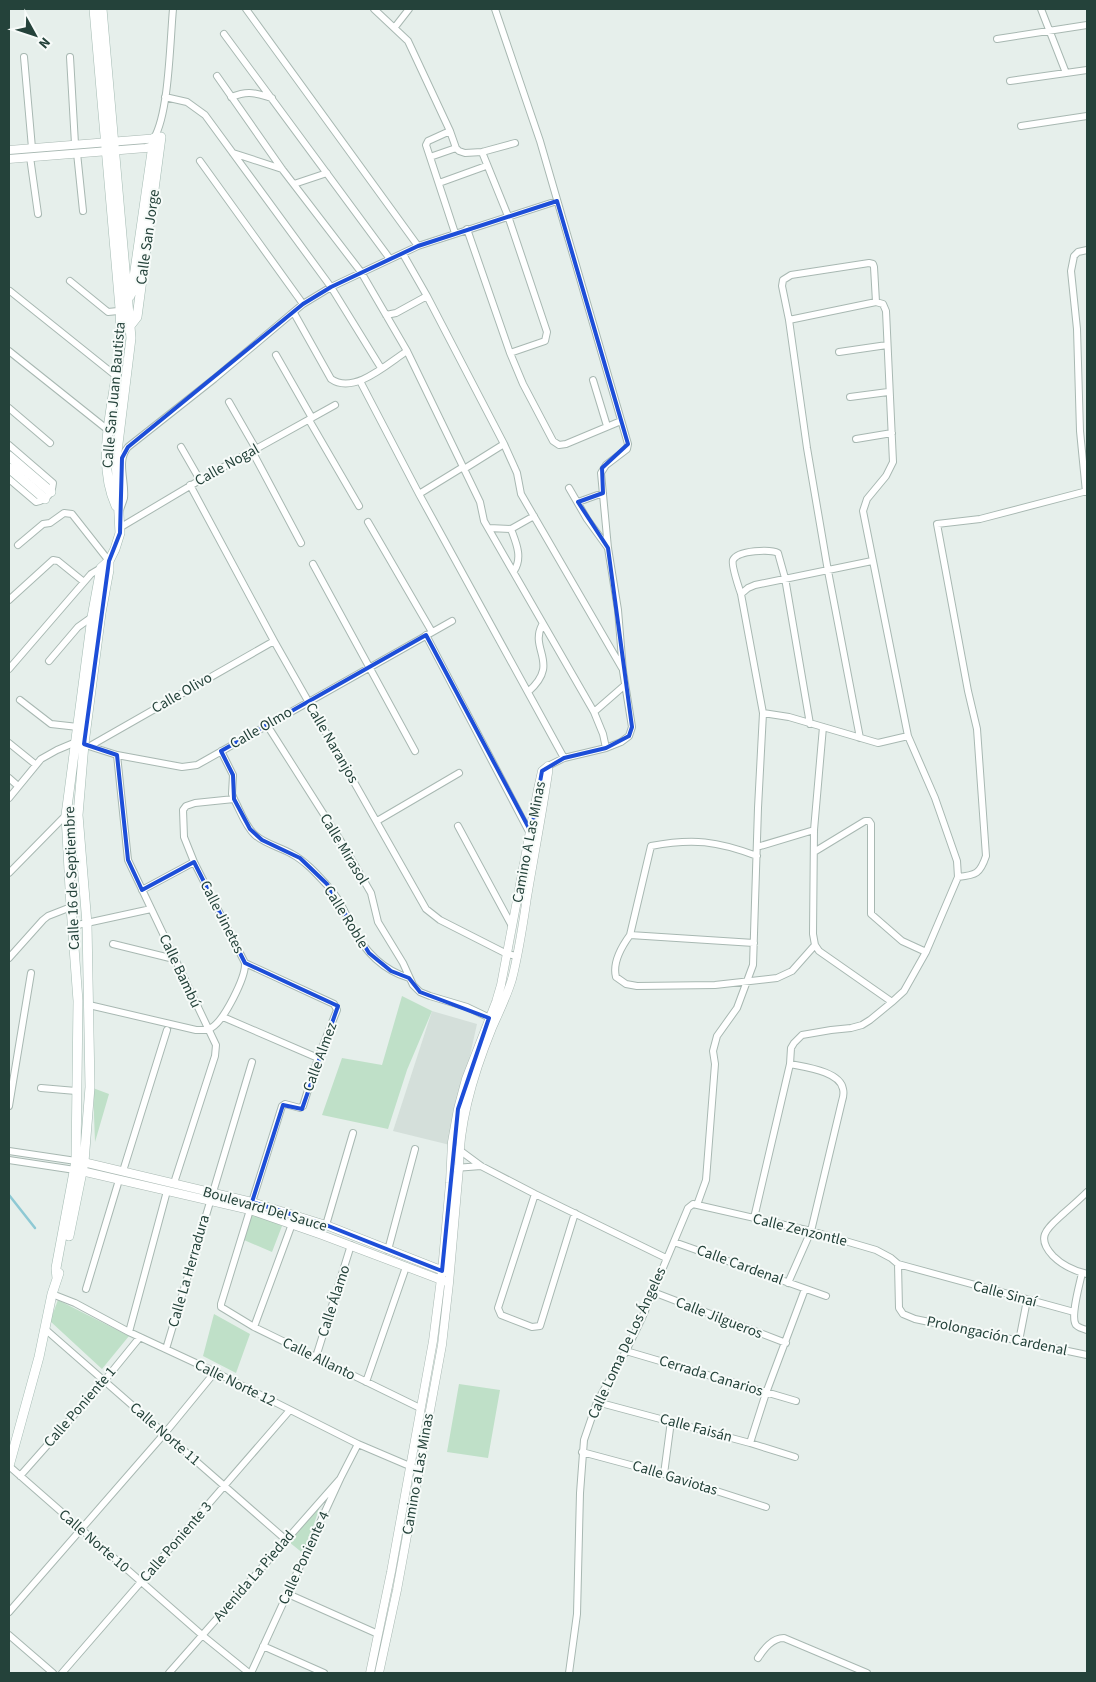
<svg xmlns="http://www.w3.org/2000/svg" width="1096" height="1682" font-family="'Source Sans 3',sans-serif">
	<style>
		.built { fill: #d4dfda }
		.green { fill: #bfe0c8 }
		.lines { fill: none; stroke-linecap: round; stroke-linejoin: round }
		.stream { stroke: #8ec9d4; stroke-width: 2.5 }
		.minor-casing { stroke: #a8b8b2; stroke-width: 8 }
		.tertiary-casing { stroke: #a8b8b2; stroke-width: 9 }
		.secondary-casing { stroke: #a4bbb3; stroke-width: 10 }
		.minor { stroke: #fff; stroke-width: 6 }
		.tertiary { stroke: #fff; stroke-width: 8 }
		.secondary { stroke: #fff; stroke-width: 9 }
		.marked { fill: none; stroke: #1d4ed8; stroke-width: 4; stroke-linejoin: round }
		.labels { text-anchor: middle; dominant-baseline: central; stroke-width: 4; stroke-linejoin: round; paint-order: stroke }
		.street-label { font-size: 15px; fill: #24423a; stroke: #f7fbf9 }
	</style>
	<rect width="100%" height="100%" fill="#e6efeb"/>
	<path class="built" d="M432,1011L477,1024L450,1145L393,1131Z"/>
	<path class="green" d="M402,996L432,1011L407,1070L388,1129L322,1115L342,1058L382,1065Z
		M93,1088L109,1094L95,1142Z
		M252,1212L282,1226L272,1252L244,1240Z
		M58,1300L129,1336L102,1369L50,1321Z
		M214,1314L250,1334L236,1373L203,1356Z
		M459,1384L500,1390L488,1458L447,1452Z
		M321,1503L304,1554L289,1542Z"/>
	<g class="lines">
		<path class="stream" d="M9,1195L35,1228"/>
		<g class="minor-casing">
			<path id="minor" d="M246,9L418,246
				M374,9L408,41L450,131L456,148L459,151L465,153L482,152L515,143
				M495,9L540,141L628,444L627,449L606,465L601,473L608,548L618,610L623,671L632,727L629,736L621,742L606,748L564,758L548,766
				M1041,9L1066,73
				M395,27L409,9
				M224,34L390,259
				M997,39L1087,25
				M24,57L32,148
				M70,57L75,144
				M217,76L282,169L361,272L407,351L480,502L484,521L594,712L603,734L606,748
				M1010,81L1087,70
				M165,97L187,102L205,115L331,287L381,368
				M231,97C249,90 254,93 272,98
				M1021,126L1087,116
				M450,131L428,141L426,145L455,233
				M154,138C169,113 170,41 173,9
				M482,152L508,216L547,332L545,341L510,353
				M77,153L83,211
				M233,153L282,169
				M30,157L38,214
				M430,157L456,148
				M200,161L303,304
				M439,183L486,166
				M294,184L327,173
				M467,229L510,353L523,384L553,441L559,445L566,444L621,421
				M403,254L427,296L504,444L517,473L521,494L622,668
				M70,281L108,312L118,311L122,307
				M10,291L116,376
				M294,313L331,379C354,395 387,364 407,351
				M386,315L396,313L427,296
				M789,320L876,302
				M9,351L108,430
				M839,352L887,345
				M276,355L312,418
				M593,380L607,426
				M360,381L419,494L564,758
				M850,397L888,392
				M229,402L256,449
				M9,408L50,443
				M309,420L359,506
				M856,439L892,433
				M9,445L53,483C52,494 47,500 36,502L9,479
				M181,447L200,480
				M252,451L301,543
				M464,469L504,444
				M190,485L274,641L426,909L440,920L507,954L517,956
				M569,488L587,519L608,548
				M1086,492L1080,431L1077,329L1071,271L1074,256L1078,252L1087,250
				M419,494L463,467
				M578,502L603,493
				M120,510C121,506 123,502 124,498C126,481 116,461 128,447L214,379L303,304L331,287L418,246L557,201
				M368,522L432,632
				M121,527L200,480L335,405
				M489,528L511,529
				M18,545L43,524L50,523L64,513L72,514L109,561
				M313,564L415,751
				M514,571C523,557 516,543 511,529L534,516
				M741,594C739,588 731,565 733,560C738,550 771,549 778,553L785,578L810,724
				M9,600L53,560L58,561L84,582
				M426,635L536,845
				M49,661L78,627L92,617
				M9,669L91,574L101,568
				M528,692C561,663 529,650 542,625
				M20,700L51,724L78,727
				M594,712L625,685
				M763,713L789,717L878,743L908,736
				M267,725L342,843L371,893L378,922L403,963L413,985L420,992L430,996L467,1007L494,1020
				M823,727L814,830L813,934L815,945L819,951L892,1002
				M9,743L35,764
				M90,746L274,641
				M221,751L233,775L232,794L234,799C240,810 245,826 255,835C265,844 280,847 292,854C305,861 316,873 326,884C338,896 344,911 352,926C364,951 383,970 409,978
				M117,755L128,860L216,1045L215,1056L174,1183
				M9,778L18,786
				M9,798L41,759L57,750L76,742L117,755L182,767L197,765L452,621
				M234,799L195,803L186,806L183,810L184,837L194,862L245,963L334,1004L337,1010L318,1058L303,1106L300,1108L285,1104L282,1106L252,1202
				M377,821L459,773
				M458,826L512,926
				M757,847L814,830
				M814,852L865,821H869L871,824V914L902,941L926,952
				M757,856C717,841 693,838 651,846L630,935C622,946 612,962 616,977L626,984L637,986L715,985L777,978L792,971L815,945
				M9,873L66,815
				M958,877C976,875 980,874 986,856L977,729L968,691L937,524L980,519L1087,491
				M142,890L194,862
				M73,926L151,909
				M630,935L754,943
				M113,944L174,959
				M9,958L43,920L48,916L71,907
				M89,1005L196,1030C201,1030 207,1031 211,1028C224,1021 246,977 245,963
				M223,1017L318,1058
				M41,1088L76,1091
				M9,1106L31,973
				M458,1149L481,1166L535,1194L666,1258
				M9,1151L76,1161
				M9,1160L75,1170
				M455,1168L481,1166
				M123,1171L167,1030
				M1087,1192C1080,1199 1072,1206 1064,1213C1049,1227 1034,1236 1053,1256C1062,1265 1075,1271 1087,1274
				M535,1194L498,1308L501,1315L532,1327L540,1326L575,1213
				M697,1205L706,1180L715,1064L713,1051L717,1036L737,1008L753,965L758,808L763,713L741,594L748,588L755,585L872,561
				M250,1210L221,1304V1307L254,1327L420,1408
				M754,1218L790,1064L791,1048L794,1043L802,1035L831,1030L851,1028L862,1025L870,1020L892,1002L904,991L926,952L958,877L957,861L935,798L908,736L863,511L867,499L886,476L893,462L886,311L883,304L876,302L874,267L873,264L869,263L791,275L783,280L782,286L789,320L807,448L828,571L860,738
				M326,1225L353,1133
				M674,1242L826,1296
				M388,1250L415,1149
				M898,1264L899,1308L903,1314L915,1319L1087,1355
				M1082,1273C1080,1283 1070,1317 1076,1325C1079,1328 1083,1329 1087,1330
				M788,1283L811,1231L842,1101C843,1098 844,1093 843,1089C840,1071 804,1067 790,1064
				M86,1289L119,1180
				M653,1292L786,1343
				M52,1294L75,1303L129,1332L215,1372L358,1444L419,1470
				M254,1327L292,1224
				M45,1329L285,1539
				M129,1332L167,1191
				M1019,1341L1027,1300
				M166,1349L252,1062
				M626,1351L796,1401
				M316,1357L351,1245
				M366,1382L406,1267
				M597,1402L750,1443L795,1457
				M750,1443L766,1393L805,1289
				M582,1452L664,1474L766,1507
				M9,1466L202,1635L249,1673
				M664,1474L671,1421
				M20,1476L105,1380L140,1337
				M288,1594L378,1634
				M9,1612L165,1433L215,1372
				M9,1635L53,1673
				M263,1646L324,1673
				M758,1658C764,1649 772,1638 784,1638L867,1673
				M62,1673L290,1410
				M169,1673L340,1479
				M251,1673L340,1479L358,1444
				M569,1673L577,1614L580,1493L584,1440L597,1402L626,1351L642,1318L688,1208L693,1204L811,1231L876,1250L891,1258L898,1264L1074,1312"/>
		</g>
		<g class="tertiary-casing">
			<path id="tertiary" d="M9,150L159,138
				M9,159L146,148L159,145
				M79,1161L252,1202L326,1225L446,1272
				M77,1170L250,1210L322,1235L444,1281
				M370,1673L391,1572L433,1341L442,1271L450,1183L452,1142L458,1109L466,1079L496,1002L501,985L538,789L542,771L548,766
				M379,1673L397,1590L442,1345L449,1283L459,1168C459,1121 474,1072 492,1028C499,1012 507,996 512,979C519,952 523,924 527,897C534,855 542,814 548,773V766"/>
		</g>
		<g class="secondary-casing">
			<path id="secondary" d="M94,9L120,308C121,324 121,339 119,355C114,404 95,459 116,506
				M130,296L132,291L154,138
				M130,326L137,317L161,137
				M9,456L51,492
				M9,468L45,499
				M69,1236L84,1162L90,1087L87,924L78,815L84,744L101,613L109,570V561
				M57,1278L56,1268L76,1161L78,1001L71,907L66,815L92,617L101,568L109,561L115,549L120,533L116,460L131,338L102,9
				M9,1466L39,1357L52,1294L59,1273"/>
		</g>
		<use href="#minor" class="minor"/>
		<use href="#tertiary" class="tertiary"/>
		<use href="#secondary" class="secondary"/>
	</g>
	<path class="marked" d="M557,201L628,444L602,468L603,493L578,502L608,548L632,727L629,736L606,748L564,758L542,771L531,832L426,635L221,751L233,775L234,799L250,829L262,840L300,858L327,884L369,953L391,971L409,978L420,992L489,1018L458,1109L442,1271L326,1225L252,1202L283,1105L302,1109L338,1006L245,963L194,862L142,890L128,860L117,755L84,744L109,561L120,533L122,458L128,447L303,304L331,287L418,246Z"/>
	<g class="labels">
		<g class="street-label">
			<text transform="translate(148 237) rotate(-82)">Calle San Jorge</text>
			<text transform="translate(114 395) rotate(-85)">Calle San Juan Bautista</text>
			<text transform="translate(227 465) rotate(-29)">Calle Nogal</text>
			<text transform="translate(182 693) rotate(-30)">Calle Olivo</text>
			<text transform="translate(261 728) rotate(-30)">Calle Olmo</text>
			<text transform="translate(332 743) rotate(60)">Calle Naranjos</text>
			<text transform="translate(529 842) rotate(-79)">Camino A Las Minas</text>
			<text transform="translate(344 849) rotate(59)">Calle Mirasol</text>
			<text transform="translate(72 878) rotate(-92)">Calle 16 de Septiembre</text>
			<text transform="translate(222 917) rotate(63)">Calle Jinetes</text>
			<text transform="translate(346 917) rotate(58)">Calle Roble</text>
			<text transform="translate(180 971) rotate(65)">Calle Bambú</text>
			<text transform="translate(320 1057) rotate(-70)">Calle Almez</text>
			<text transform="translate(265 1209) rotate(16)">Boulevard Del Sauce</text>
			<text transform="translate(800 1230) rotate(14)">Calle Zenzontle</text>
			<text transform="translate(740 1265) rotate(20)">Calle Cardenal</text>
			<text transform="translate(189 1271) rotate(-74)">Calle La Herradura</text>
			<text transform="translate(1005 1294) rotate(15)">Calle Sinaí</text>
			<text transform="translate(334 1301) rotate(-72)">Calle Álamo</text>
			<text transform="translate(719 1318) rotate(21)">Calle Jilgueros</text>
			<text transform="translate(997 1336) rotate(12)">Prolongación Cardenal</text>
			<text transform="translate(627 1343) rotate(-65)">Calle Loma De Los Ángeles</text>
			<text transform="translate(319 1359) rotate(26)">Calle Allanto</text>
			<text transform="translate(711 1376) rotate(17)">Cerrada Canarios</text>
			<text transform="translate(235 1383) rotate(26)">Calle Norte 12</text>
			<text transform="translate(80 1407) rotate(-49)">Calle Poniente 1</text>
			<text transform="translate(696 1428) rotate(15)">Calle Faisán</text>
			<text transform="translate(165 1434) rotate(41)">Calle Norte 11</text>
			<text transform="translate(418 1474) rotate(-80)">Camino a Las Minas</text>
			<text transform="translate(675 1478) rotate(17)">Calle Gaviotas</text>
			<text transform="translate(94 1541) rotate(41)">Calle Norte 10</text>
			<text transform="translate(176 1542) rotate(-49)">Calle Poniente 3</text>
			<text transform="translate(304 1558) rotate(-65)">Calle Poniente 4</text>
			<text transform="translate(254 1576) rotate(-49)">Avenida La Piedad</text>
		</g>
	</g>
	<rect width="1096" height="1682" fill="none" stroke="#24423a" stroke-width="20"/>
	<g transform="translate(35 35) rotate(130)" stroke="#f7fbf9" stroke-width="4" paint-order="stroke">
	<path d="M0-4L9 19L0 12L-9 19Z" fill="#24423a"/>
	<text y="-8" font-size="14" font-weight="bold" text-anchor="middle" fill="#24423a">N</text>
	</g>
</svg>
